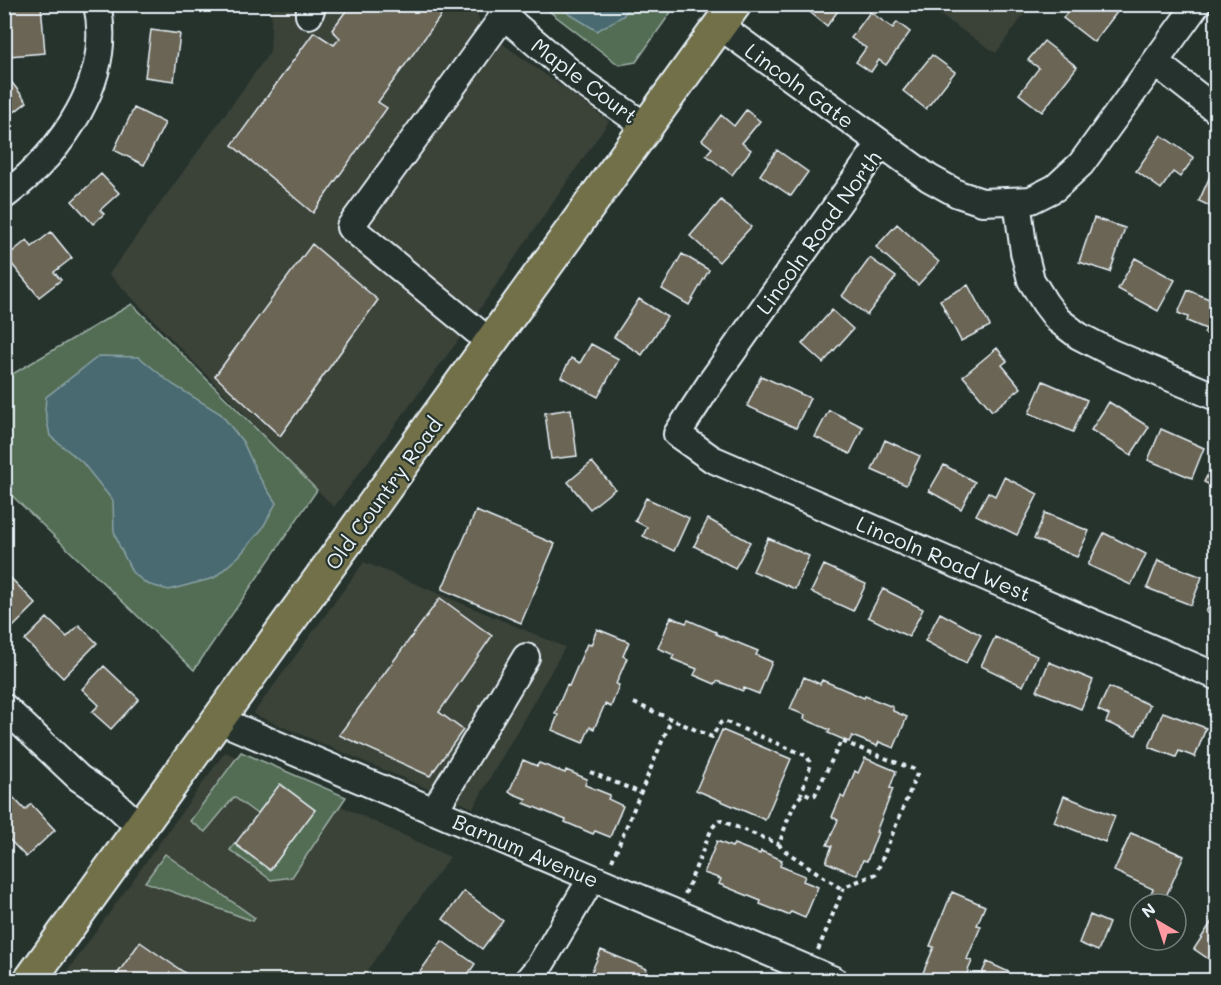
<svg xmlns="http://www.w3.org/2000/svg" width="1221" height="985" font-family="Mali,sans-serif">
	<style>
		.built { fill: #3b4239 }
		.green { fill: #526d54; stroke: #9dafa6; stroke-width: 1.5 }
		.water { fill: #4a6b70; stroke: #89a1a6; stroke-width: 1.5 }
		.building { fill: #6b6554; stroke: #e8f1f8; stroke-width: 1.5 }
		.lines { fill: none; stroke-linecap: round; stroke-linejoin: round }
		.minor-casing { stroke: #e8f1f8; stroke-width: 30 }
		.major-casing { stroke: #e8f1f8; stroke-width: 36 }
		.path { stroke: #e8f1f8; stroke-width: 4; stroke-dasharray: 4.5 4.5; stroke-linecap: butt }
		.minor { stroke: #26332d; stroke-width: 26 }
		.major { stroke: #71704a; stroke-width: 32 }
		.labels { text-anchor: middle; dominant-baseline: central; stroke-width: 4.5; stroke-linejoin: round; paint-order: stroke }
		.street-label { font-size: 21px; fill: #e8f1f8; stroke: #26332d }
	</style>
	<rect width="100%" height="100%" fill="#26332d"/>
	<filter id="ink" filterUnits="userSpaceOnUse"><feTurbulence type="fractalNoise" baseFrequency=".0167" numOctaves="2"/><feDisplacementMap in="SourceGraphic" scale="12" xChannelSelector="R" yChannelSelector="G"/><feConvolveMatrix kernelMatrix="1 2 1 2 8 2 1 2 1" color-interpolation-filters="sRGB"/></filter>
	<g filter="url(#ink)">
		<path class="built" d="M272,5H475L481,28L609,121L457,342L334,507L109,274L270,52Z
			M925,5H1031L996,53Z
			M364,562L565,647L473,808L253,714Z
			M225,752L450,857L360,980H61Z"/>
		<path class="green" d="M541,5H676L636,62L619,65Z
			M132,304L317,490L194,670L5,489L4,379Z
			M241,752L346,797L292,877L271,880L230,850L235,843L270,870L315,810L281,784L257,814L234,797L205,832L190,821Z
			M165,854L255,918L253,921L145,882Z"/>
		<path class="water" d="M558,5H631L623,16L597,31L571,15Z
			M99,356L139,357L172,384L221,414L243,442L259,477L276,503L262,529L239,556L214,578L169,590L147,584L132,572L119,545L114,531L113,501L82,462L50,436L45,410L46,397Z"/>
		<path class="building" d="M41,4L45,53L9,56L5,5Z
			M351,4L448,6L378,102L387,108L313,213L232,145L314,32L334,45L340,38L332,30Z
			M800,4H843L827,26Z
			M1073,4H1118L1121,7L1094,42L1063,18Z
			M870,12L893,28L897,22L910,32L886,65L879,60L871,72L856,62L866,48L851,38Z
			M151,30L180,34L174,81L145,77Z
			M1044,41L1077,67L1042,112L1019,94L1039,68L1028,60Z
			M932,55L955,72L926,109L903,91Z
			M6,75L27,102L4,120V76Z
			M134,108L165,123L144,165L114,150Z
			M746,110L760,121L742,143L751,150L732,175L706,155L712,148L702,140L721,115L734,126Z
			M1161,135L1194,158L1180,177L1173,172L1161,189L1136,171Z
			M777,150L808,172L791,196L760,175Z
			M101,174L119,193L100,210L104,214L93,224L72,201Z
			M1211,174L1216,176V209L1199,201Z
			M721,200L751,227L719,262L690,236Z
			M1094,218L1125,228L1110,272L1079,262Z
			M897,224L939,262L918,285L876,247Z
			M51,232L72,258L54,272L61,280L39,297L6,257L27,240L32,247Z
			M312,244L378,300L280,436L215,376Z
			M682,254L709,270L689,305L662,289Z
			M870,258L896,277L867,315L842,296Z
			M1135,258L1175,280L1158,311L1118,289Z
			M968,285L990,326L961,341L940,300Z
			M1188,290L1216,302V337L1204,333L1206,329L1187,321L1188,317L1178,313Z
			M639,299L667,317L642,355L614,337Z
			M832,310L853,329L823,363L802,344Z
			M591,344L619,359L598,397L561,377L571,358L580,363Z
			M997,348L1007,361L1002,365L1021,388L992,411L963,376Z
			M761,376L810,398L796,428L747,406Z
			M1043,381L1087,400L1073,432L1029,413Z
			M1109,402L1149,427L1131,455L1091,430Z
			M571,409L577,456L551,459L545,413Z
			M829,410L863,427L850,454L815,437Z
			M1161,429L1204,448L1192,478L1148,460Z
			M885,440L920,456L906,485L872,470Z
			M1216,458V488L1204,482Z
			M592,462L615,489L590,509L568,482Z
			M944,465L975,482L961,509L929,491Z
			M1004,477L1038,494L1017,535L976,515L988,492L995,496Z
			M646,498L689,518L674,551L643,536L647,527L635,521Z
			M476,511L555,544L521,623L442,589Z
			M1045,513L1089,531L1077,557L1034,539Z
			M708,519L750,542L735,568L694,546Z
			M1104,533L1146,554L1131,585L1088,565Z
			M768,538L809,556L795,589L753,571Z
			M1158,560L1202,577L1191,605L1147,588Z
			M824,565L866,584L853,611L811,592Z
			M4,571L36,604L13,627L4,618Z
			M883,589L923,609L909,637L868,617Z
			M1216,591V617L1206,612Z
			M440,598L492,636L439,712L463,730L430,776L339,735Z
			M940,613L981,635L966,663L925,641Z
			M671,617L686,623L688,620L716,632V634L758,651L756,655L772,662L759,694L744,688L743,691L717,681L715,684L694,675L697,669L672,659L674,655L658,648Z
			M47,618L67,637L79,625L97,643L63,678L25,640Z
			M597,629L629,642L623,656L627,658L616,684L619,685L611,707L605,704L594,729L590,727L583,743L552,730L558,715L555,713L567,685L569,686L587,644L591,645Z
			M995,637L1037,656L1023,686L981,666Z
			M1049,662L1093,680L1081,709L1037,691Z
			M104,666L139,699L111,729L92,712L99,705L82,689Z
			M804,677L820,684L822,680L864,698L865,696L893,707V711L907,717L894,748L879,742L877,746L852,736L849,742L828,733L830,730L804,719L805,715L790,709Z
			M1109,687L1150,705L1136,735L1106,722L1109,715L1098,710Z
			M1163,712L1206,728L1195,757L1179,751L1176,757L1149,747Z
			M722,730L791,759L765,820L696,790Z
			M1216,744V767L1208,763Z
			M865,758L896,771L890,788L893,789L876,832H878L867,861L863,860L857,875L826,862L832,846L827,845L838,820L832,817L841,796L844,798L855,771L858,773Z
			M523,760L537,766L539,763L565,773L566,770L587,779L585,785L610,795L608,799L623,806L610,837L595,831L593,834L565,822L566,820L524,803L526,799L509,792Z
			M280,784L315,810L270,870L235,844Z
			M11,795L25,810L31,804L55,830L26,857L4,834V801Z
			M1064,796L1115,816L1105,842L1054,822Z
			M1131,833L1184,856L1163,903L1149,897L1153,889L1114,871Z
			M717,841L732,847L734,844L760,854L761,851L782,860L780,866L805,876L803,881L818,887L805,918L791,912L788,915L760,904L761,901L719,884L721,879L704,873Z
			M464,891L503,921L482,949L443,919Z
			M952,892L985,906L977,925L981,926L967,959L972,961L964,980H935L922,975L934,947L930,946Z
			M1090,915L1109,923L1098,951L1079,943Z
			M1216,915V964L1194,949Z
			M442,941L475,964L464,980H414Z
			M140,942L195,980H113Z
			M601,950L647,969L642,980H588Z
			M987,962L1009,972L1005,980H979Z"/>
		<g class="lines">
			<g class="minor-casing">
				<path id="minor" d="M500,4L510,21L583,83L647,127
					M309,15L313,4
					M720,26L929,178L958,194L982,202L1031,200L1055,188L1081,164L1197,4
					M1155,62L1216,110
					M881,143L711,382L677,434L712,459L1216,676
					M4,196C62,152 114,80 97,4
					M1017,201L1024,252L1031,280L1045,303L1058,320L1079,336L1112,353L1216,397
					M491,343L350,227L505,14
					M4,707L79,778L110,799L141,828
					M219,720L834,980
					M434,811L526,657
					M528,980L539,967L592,878"/>
			</g>
			<g class="major-casing">
				<path id="major" d="M30,980L735,4"/>
			</g>
			<path class="path" d="M634,703L712,737L720,723L724,721L807,756L811,764L801,794
				M590,772L641,793
				M612,861L671,720
				M685,894L712,828L719,820L779,844
				M818,950L842,892L844,887L876,874L917,774L913,769L841,741L815,795L811,796L805,793C793,798 784,832 779,844L781,848L843,890"/>
			<use href="#minor" class="minor"/>
			<use href="#major" class="major"/>
		</g>
	</g>
	<g class="labels">
		<g class="street-label">
			<text transform="translate(585 80) rotate(37)">Maple Court</text>
			<text transform="translate(800 85) rotate(36)">Lincoln Gate</text>
			<text transform="translate(818 232) rotate(-54)">Lincoln Road North</text>
			<text transform="translate(383 493) rotate(-54)">Old Country Road</text>
			<text transform="translate(944 558) rotate(23)">Lincoln Road West</text>
			<text transform="translate(526 850) rotate(23)">Barnum Avenue</text>
		</g>
	</g>
	<rect width="1221" height="985" fill="none" stroke="#26332d" stroke-width="24"/>
	<rect x="12" y="12" width="1197" height="961" fill="none" stroke="#e8f1f8" stroke-width="2" filter="url(#ink)"/>
	<g transform="translate(1158 922) rotate(321)"><circle r="28" fill="#26332d" stroke="#747f7e" stroke-width="1.5"/>
	<path d="M0-4.5L10 22L0 15L-10 22Z" fill="#ff9aa2"/>
	<text y="-9" font-size="16" font-weight="bold" text-anchor="middle" fill="#e8f1f8">N</text>
	</g>
</svg>
